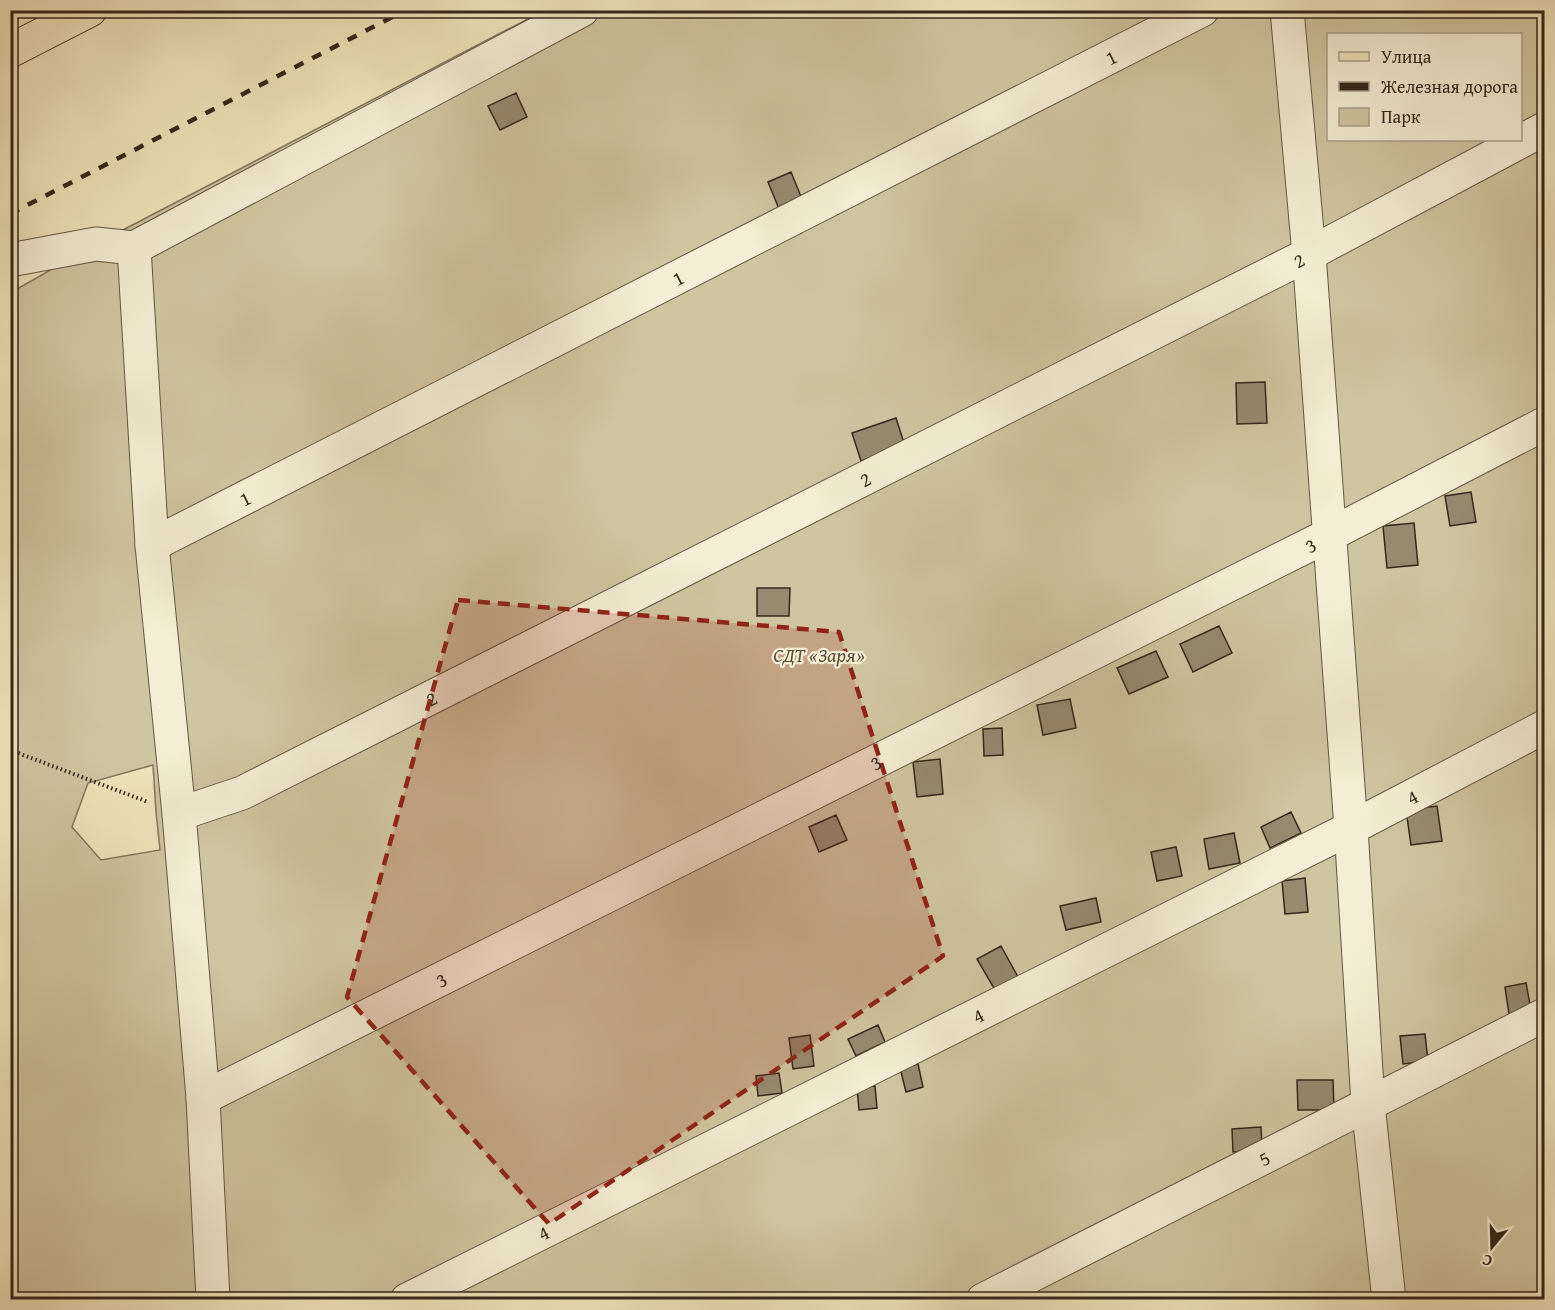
<svg xmlns="http://www.w3.org/2000/svg" width="1555" height="1310" font-family="'Gentium Book Plus',serif">
	<style>
		.green { fill: #d0c5a1; stroke: #82765e; stroke-width: 1.5; fill-rule: evenodd }
		.building { fill: #968a6f; stroke: #34271b; stroke-width: 1.5 }
		.lines { fill: none; stroke-linecap: round; stroke-linejoin: round }
		.minor-casing { stroke: #635644; stroke-width: 35 }
		.major-casing { stroke: #34271b; stroke-width: 35 }
		.path { stroke: #34271b; stroke-width: 4; stroke-dasharray: 1.5 3; stroke-linecap: butt }
		.minor { stroke: #f5eed4; stroke-width: 33 }
		.major { stroke: #f0e5bd; stroke-width: 33 }
		.rail { stroke: #34271b; stroke-width: 4.5; stroke-dasharray: 10 10; stroke-linecap: butt }
		.marked { fill: #8f2418; fill-opacity: 0.2; stroke: #8f2418; stroke-width: 4.5; stroke-dasharray: 12 8; stroke-linejoin: round }
		.labels { text-anchor: middle; dominant-baseline: central; stroke-width: 4.5; stroke-linejoin: round; paint-order: stroke }
		.street-label { font-size: 20px; fill: #34271b; stroke: #f5eed4 }
		.park-label { font-size: 20px; font-style: italic; fill: #5b4e3c; stroke: #f5eed4 }
	</style>
	<rect width="100%" height="100%" fill="#f0e5bd"/>
	<filter id="stains"><feTurbulence type="fractalNoise" baseFrequency=".00333" numOctaves="4"/><feColorMatrix values="0 0 0 0 .2 0 0 0 0 .09 0 0 0 0 .02 0 0 0 .5 -.17"/></filter>
	<radialGradient id="worn" r=".72"><stop offset=".6" stop-color="#630" stop-opacity="0"/><stop offset="1" stop-color="#630" stop-opacity=".3"/></radialGradient>
	<path class="green" d="M543,11H1544V1299H11L10,293L96,244ZM1328,34H1520V140H1328ZM153,765L156,812L160,850L101,860L72,827L88,783Z"/>
	<path class="building" d="M516,93L527,117L500,130L488,106Z
		M791,172L802,199L779,209L768,182Z
		M1265,382L1267,423L1237,424L1236,383Z
		M896,418L905,446L861,461L852,433Z
		M1471,492L1476,522L1450,526L1445,496Z
		M1414,523L1418,565L1387,568L1383,526Z
		M757,588H790L789,616H757Z
		M1219,626L1232,653L1193,672L1180,644Z
		M1156,651L1168,677L1129,694L1117,668Z
		M1070,699L1076,728L1043,735L1037,705Z
		M1002,728L1003,755L984,756L983,729Z
		M940,759L943,794L917,797L913,762Z
		M1437,806L1442,841L1411,845L1406,810Z
		M1291,812L1301,833L1270,848L1261,827Z
		M836,815L847,840L819,852L809,827Z
		M1234,833L1240,863L1209,869L1204,839Z
		M1176,847L1182,876L1157,881L1151,852Z
		M1305,878L1308,912L1285,914L1282,881Z
		M1096,898L1101,922L1066,930L1060,906Z
		M1001,946L1018,977L995,990L977,959Z
		M1526,983L1531,1010L1509,1014L1505,987Z
		M878,1025L885,1042L856,1056L848,1039Z
		M1425,1034L1428,1061L1403,1064L1400,1036Z
		M810,1035L814,1066L793,1069L789,1038Z
		M918,1064L923,1087L906,1092L900,1068Z
		M779,1073L782,1093L758,1096L756,1076Z
		M1297,1080H1333L1334,1110H1298Z
		M875,1086L877,1108L859,1110L857,1088Z
		M1261,1127L1262,1150L1233,1152L1232,1129Z"/>
	<g class="lines">
		<g class="minor-casing">
			<g id="minor">
				<path d="M1287,10L1309,254L1351,828L1368,1104L1389,1300"/>
				<path d="M134,248L152,545L179,814L203,1098L213,1300"/>
				<path d="M10,260L96,244L134,248L582,10"/>
				<path id="s1" d="M152,545L1202,10"/>
				<path id="s2" d="M179,814L242,793L1309,254L1544,129"/>
				<path id="s3" d="M203,1098L1329,535L1544,424"/>
				<path id="s4" d="M407,1300L1351,828L1544,727"/>
				<path id="s5" d="M983,1300L1544,1015"/>
			</g>
		</g>
		<g class="major-casing">
			<path id="major" d="M10,51L90,10"/>
		</g>
		<path class="path" d="M10,750L148,802"/>
		<use href="#minor" class="minor"/>
		<use href="#major" class="major"/>
		<path class="rail" d="M10,214L406,10"/>
	</g>
	<path class="marked" d="M458,600L839,632L943,956L549,1224L347,997Z"/>
	<g class="labels">
		<g class="street-label">
			<text stroke="none"><textPath href="#s1" startOffset="1076">1</textPath></text>
			<text stroke="none"><textPath href="#s2" startOffset="1250">2</textPath></text>
			<text stroke="none"><textPath href="#s1" startOffset="590">1</textPath></text>
			<text stroke="none"><textPath href="#s2" startOffset="764">2</textPath></text>
			<text stroke="none"><textPath href="#s1" startOffset="104">1</textPath></text>
			<text stroke="none"><textPath href="#s3" startOffset="1238">3</textPath></text>
			<text stroke="none"><textPath href="#s2" startOffset="278">2</textPath></text>
			<text stroke="none"><textPath href="#s3" startOffset="752">3</textPath></text>
			<text stroke="none"><textPath href="#s4" startOffset="1124">4</textPath></text>
			<text stroke="none"><textPath href="#s3" startOffset="266">3</textPath></text>
			<text stroke="none"><textPath href="#s4" startOffset="638">4</textPath></text>
			<text stroke="none"><textPath href="#s5" startOffset="315">5</textPath></text>
			<text stroke="none"><textPath href="#s4" startOffset="152">4</textPath></text>
		</g>
		<g class="park-label">
			<text x="819" y="654">СДТ «Заря»</text>
		</g>
	</g>
	<rect width="1555" height="1310" fill="none" stroke="#f0e5bd" stroke-width="36"/>
	<rect x="12" y="12" width="1531" height="1286" fill="none" stroke="#34271b" stroke-width="3"/>
	<rect x="18" y="18" width="1519" height="1274" fill="none" stroke="#34271b" stroke-width="1.5"/>
	<rect x="1327" y="33" width="195" height="108" fill="#f5eed4" stroke="#a89e8a" stroke-width="1.5"/>
	<rect x="1339" y="52" width="30" height="9" fill="#f0e5bd" stroke="#a89e8a" stroke-width="1.5"/>
	<text x="1381" y="63" font-size="18" fill="#34271b">Улица</text>
	<rect x="1339" y="82" width="30" height="9" fill="#34271b" stroke="#a89e8a" stroke-width="1.5"/>
	<text x="1381" y="93" font-size="18" fill="#34271b">Железная дорога</text>
	<rect x="1339" y="108" width="30" height="18" fill="#d0c5a1" stroke="#a89e8a" stroke-width="1.5"/>
	<text x="1381" y="123" font-size="18" fill="#34271b">Парк</text>
	<g transform="translate(1492 1247) rotate(199)" stroke="#f5eed4" stroke-width="4.5" paint-order="stroke">
	<path d="M0-4.5L10 22L0 15L-10 22Z" fill="#34271b"/>
	<text y="-9" font-size="16" font-weight="bold" text-anchor="middle" fill="#34271b">С</text>
	</g>
	<rect width="100%" height="100%" filter="url(#stains)"/>
	<rect width="100%" height="100%" fill="url(#worn)"/>
</svg>
